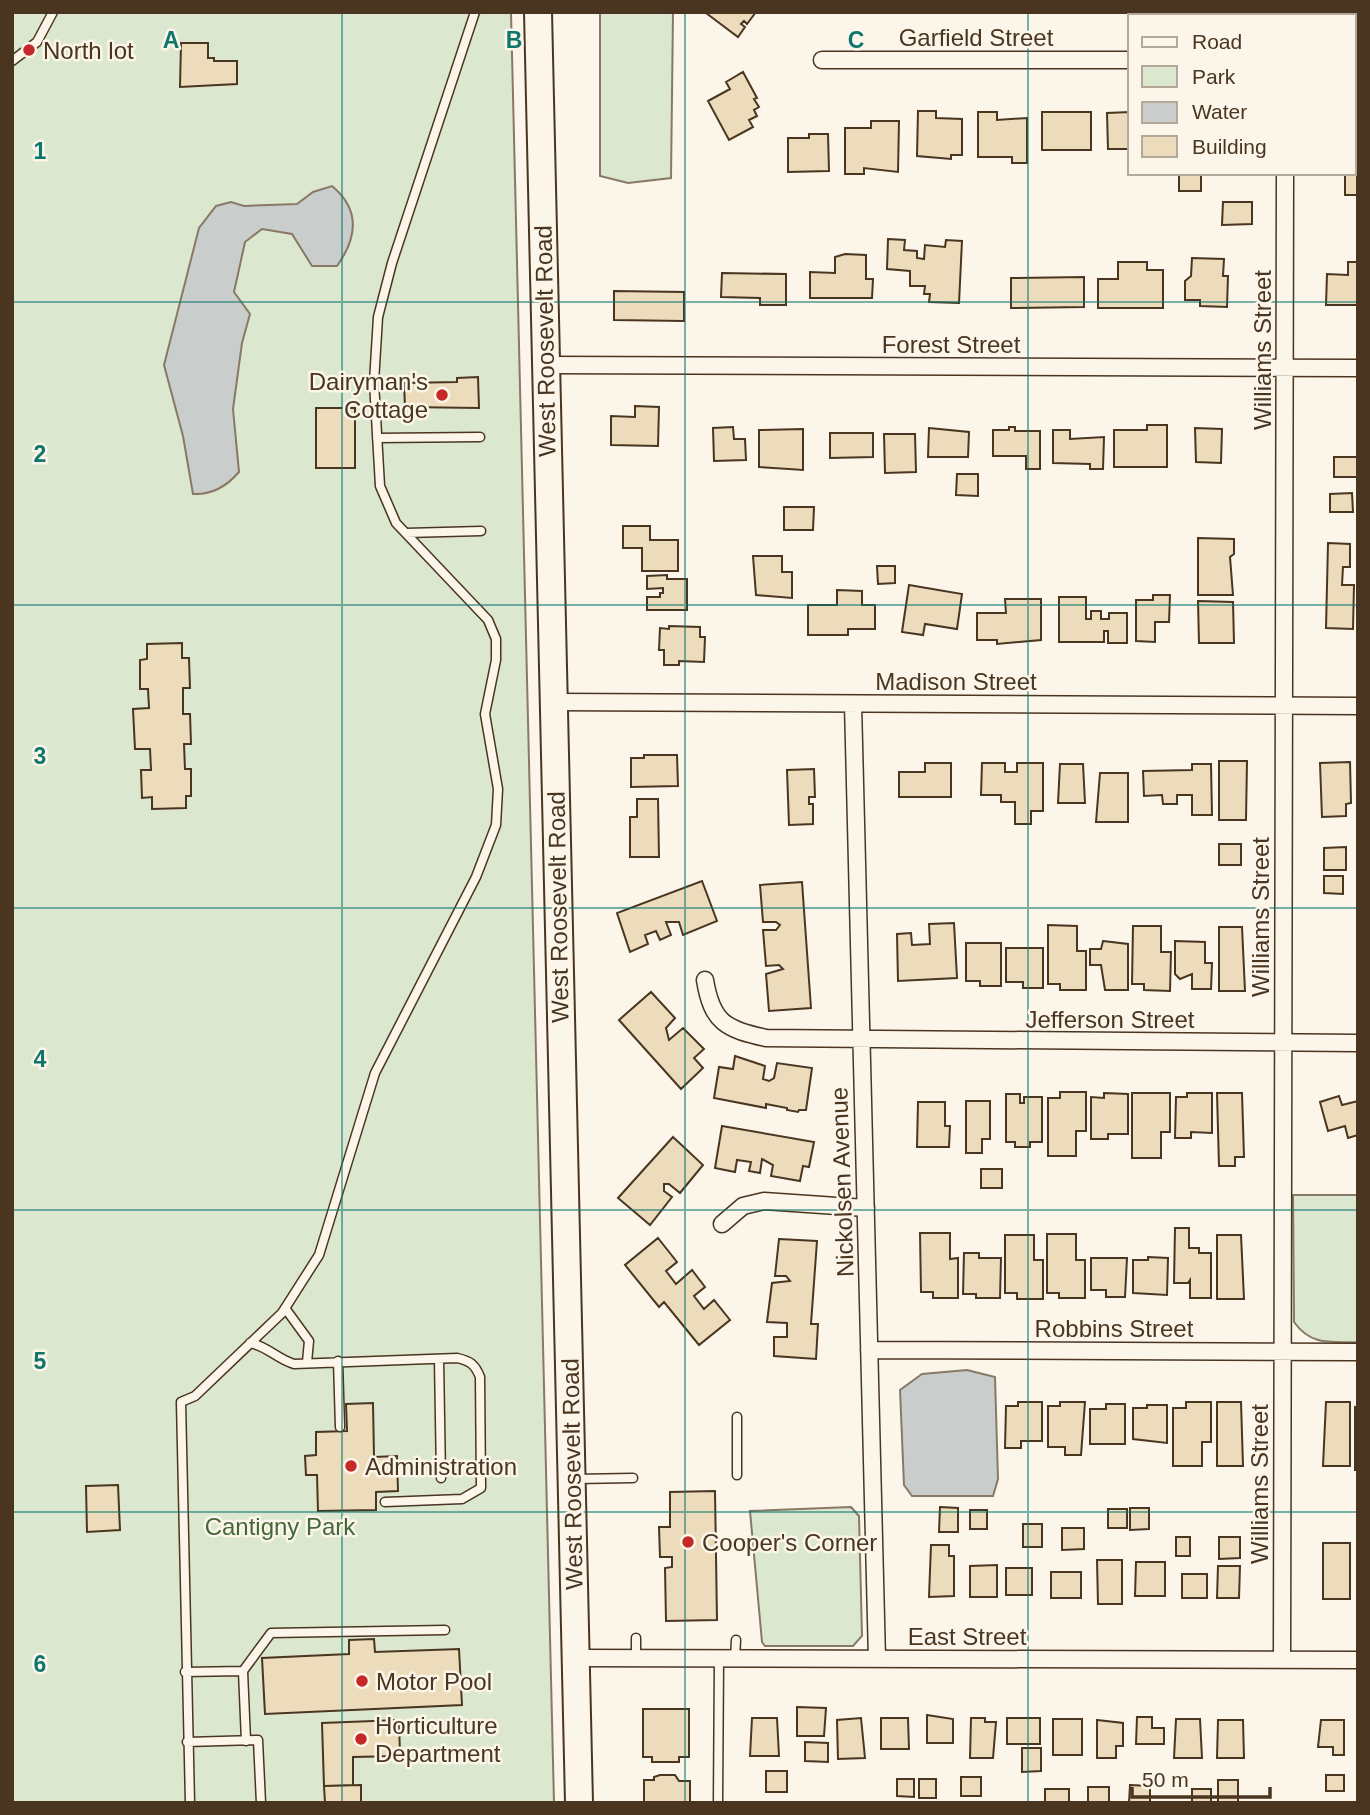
<svg xmlns="http://www.w3.org/2000/svg" width="1370" height="1815" font-family="Arial,sans-serif">
	<style>
		.green { fill: #dce7d0; stroke: #887966; stroke-width: 2 }
		.water { fill: #c9cecd; stroke: #887966; stroke-width: 2 }
		.building { fill: #ecdcbc; stroke: #4a3520; stroke-width: 2 }
		.lines { fill: none; stroke-linecap: round; stroke-linejoin: round }
		.service-casing { stroke: #4a3520; stroke-width: 11 }
		.minor-casing { stroke: #4a3520; stroke-width: 19 }
		.primary-casing { stroke: #4a3520; stroke-width: 30 }
		.service { stroke: #fbf6e9; stroke-width: 8 }
		.minor { stroke: #fbf6e9; stroke-width: 16 }
		.primary { stroke: #fbf6e9; stroke-width: 26 }
		.grid { fill: none; stroke: #0f766e; stroke-width: 2; stroke-opacity: 0.55 }
		.poi-dot { fill: #c62828; stroke: #fbf6e9; stroke-width: 2.5 }
		.labels { text-anchor: middle; dominant-baseline: central; stroke-width: 5; stroke-linejoin: round; paint-order: stroke }
		.street-label { font-size: 24px; fill: #4a3520; stroke: #fbf6e9 }
		.poi-label { font-size: 24px; fill: #4a3520; stroke: #fbf6e9; text-anchor: start }
		.park-label { font-size: 24px; fill: #436837; stroke: #fbf6e9 }
		.grid-label { font-size: 23px; text-anchor: middle; font-weight: bold; fill: #0f766e; stroke: #fbf6e9; stroke-width: 5; stroke-linejoin: round; paint-order: stroke }
	</style>
	<rect width="100%" height="100%" fill="#fbf6e9"/>
	<path class="green" d="M12,12H511L554,1803H12Z
		M600,12H673L671,178L628,183L600,176Z
		M1293,1195H1358V1342C1331,1342 1311,1346 1294,1322Z
		M851,1507L859,1516L862,1636L853,1646H765L762,1642L750,1511Z"/>
	<path class="water" d="M332,186C361,210 357,238 337,266H312L292,234L262,229L245,242L234,292L250,314L242,343L233,409L239,472C227,486 212,495 193,494L183,436L164,365L199,228L216,206L231,202L244,206L297,204L313,192Z
		M967,1370L995,1377L998,1479L993,1496H912L904,1485L900,1390L922,1374Z"/>
	<path class="building" d="M756,12L747,24L744,21L741,24L745,27L738,37L706,13Z
		M181,43H208V58H214V61H237V84L180,87Z
		M743,72L757,98L754,99L759,107L754,110L757,116L749,120L753,127L729,140L708,101L730,89L726,82Z
		M918,111H936V118L962,119V155H951V159L917,156Z
		M978,112H997V120L1027,118V163H1012V157H978Z
		M1042,112H1091V150H1042Z
		M1130,112V149H1108L1107,113Z
		M871,121H899L898,172L864,168V174H845V128H871Z
		M809,134H828L829,171L788,172V138H809Z
		M1358,172V195H1345V173Z
		M1179,173H1201V191H1179Z
		M1223,202H1252V224L1222,225Z
		M888,239L905,240L904,250L917,251V258L924,259L925,245L945,247L946,240L962,241L959,303L929,302L930,294H924L925,286H910V271L887,269Z
		M845,254L866,255V279H873L872,298H810V272L835,273V257Z
		M1192,258L1224,259L1223,276H1228L1227,307L1200,306V300H1185V281L1191,276Z
		M1118,262H1147V270H1163V308H1098V279H1118Z
		M1348,262H1358V305H1326L1327,274L1348,275Z
		M722,273L786,274V305H760V298L721,297Z
		M1084,277V307L1011,308V278Z
		M614,291L684,292V321L614,320Z
		M478,377L479,408L405,407L404,383L457,382V378Z
		M635,406L659,407L658,446L611,445V416L635,417Z
		M316,408H355V468H316Z
		M1147,425H1167V467H1114V430H1147Z
		M733,427L734,439H745L746,460L714,461L713,428Z
		M1009,427H1015V431H1040V469H1026V456H993V430H1009Z
		M929,428L969,432L968,457H928Z
		M1195,428L1222,429L1221,463L1196,462Z
		M803,429V470L759,467V430Z
		M1053,430H1070V439L1104,437L1103,469H1090V464L1053,463Z
		M830,433H873V457L830,458Z
		M884,434H915L916,472L885,473Z
		M1334,457H1358V477H1334Z
		M957,474H978V496L956,495Z
		M1352,493L1353,512H1330V494Z
		M784,507H814L813,530H784Z
		M623,526H650V540H678V571H642V548H623Z
		M1198,538L1234,539V554L1230,557L1233,595H1198Z
		M1328,543L1350,544V567H1343L1342,585H1354L1353,629L1326,628Z
		M753,556H782V572H792V598L756,595Z
		M877,566H895V583L878,584Z
		M667,575V579H687V610H647V597H660V593H663V588L647,589V576Z
		M909,585L962,594L957,629L925,624L923,635L902,632Z
		M837,590L862,591V605H875V629H848V635H808V605H837Z
		M1153,595H1170L1169,622H1155V642L1136,641V600H1153Z
		M1059,597H1086V619H1091V611H1101V619H1109V613H1127V643H1108V631H1104V642H1059Z
		M1005,599H1041V640L997,644V640H977V613H1006Z
		M1198,601L1233,602L1234,643H1199Z
		M669,626L700,627V637H705L704,662L679,661V665H664V650H659L660,628L669,629Z
		M182,643V658H189L190,688H183V714H190L191,744H184L185,769H191V796H186V808L152,809V797L142,798L141,770H151L150,749H135L133,709L149,708L148,689H140V660L147,659V644Z
		M644,755H677L678,786L631,787V758H644Z
		M1219,761H1247L1246,820H1219Z
		M1350,762L1351,803L1346,804V816L1322,817L1320,763Z
		M925,763H951V797H899V772H925Z
		M982,763H1005V772H1017V763H1043V811H1031V824H1015V802H1001V795H981Z
		M1060,764H1083L1085,803H1058Z
		M1192,764H1211L1212,815H1192V795H1177V804H1163L1162,795L1144,796L1143,771L1192,770Z
		M814,769L815,797H809V804H813V824L789,825L787,770Z
		M1100,773H1128V822H1096Z
		M637,799H658L659,857H630V817H637Z
		M1219,844H1241V865H1219Z
		M1346,847V870H1324V848Z
		M1324,876H1343V894L1324,893Z
		M702,881L717,921L683,935L679,922H666L671,935L660,940L656,931L645,935L648,944L630,952L617,913Z
		M802,882L811,1008L769,1011L766,974L783,969L779,965L766,966L763,930H776L780,925L776,922H763L760,885Z
		M954,923L957,978L898,981L897,934L911,933L912,945L930,944L929,924Z
		M1048,925L1077,926V951H1086V990H1060V984H1048Z
		M1133,926H1161V952H1171L1170,991L1144,990V984H1132Z
		M1219,927H1242L1245,991H1219Z
		M1103,941L1128,944V990H1105L1101,965H1090V949H1101Z
		M1175,941L1205,942V963H1212L1211,989H1192V974L1180,979L1175,974Z
		M966,943H1001V986H980V981H966Z
		M1006,948H1043V988H1023V982H1006Z
		M651,992L675,1018L666,1028L669,1040L683,1028L704,1049L694,1058L703,1068L681,1089L619,1020Z
		M735,1056L765,1066L763,1079L769,1081L774,1078L777,1063L812,1068L806,1110H799L798,1112L787,1110V1108L766,1104V1108L714,1098L719,1067L733,1069Z
		M1060,1092H1086V1131H1076V1156H1048V1098H1060Z
		M1104,1093L1128,1094V1134H1108V1139H1091V1097L1104,1098Z
		M1132,1093H1170V1132H1161V1158H1132Z
		M1187,1093H1212V1133L1191,1132V1138H1175L1176,1097H1187Z
		M1217,1093H1242L1244,1157H1235V1166H1219Z
		M1006,1094H1020V1103H1024V1097H1042V1142H1030V1147H1015V1142H1006Z
		M1339,1096L1342,1105L1358,1101V1135L1348,1138L1345,1126L1328,1131L1320,1102Z
		M966,1101H990V1139H982V1153H966Z
		M918,1102H945V1126H950L949,1147H917Z
		M722,1126L814,1142L809,1167L803,1166L800,1181L771,1176L773,1165L762,1159L760,1173L749,1171L751,1162L737,1160L735,1172L715,1168Z
		M673,1137L703,1165L680,1193L669,1184H664V1191L672,1197L650,1225L618,1198Z
		M981,1169H1002V1188H981Z
		M1175,1228H1189V1248H1199V1253H1211V1298H1190V1280L1188,1283H1174Z
		M920,1233H950V1259L958,1258V1298H933V1292H921Z
		M1047,1234H1076V1260H1085V1298H1059V1293H1047Z
		M1005,1235H1034V1260H1043V1299H1017V1293H1005Z
		M1217,1235H1241L1244,1299H1217Z
		M658,1238L677,1262L666,1271L676,1284L692,1270L705,1287L694,1296L704,1309L714,1300L730,1320L699,1345L664,1302L659,1307L625,1265Z
		M779,1239L817,1241L811,1324H818L816,1359L774,1356V1337H787V1323L767,1322L772,1283L790,1281L786,1276H775Z
		M964,1253H979V1258H1001L1000,1298H976V1294H963Z
		M1148,1257L1168,1258L1167,1295L1133,1293V1260H1148Z
		M1091,1258H1127L1125,1297H1106V1290H1091Z
		M1018,1402H1042V1441H1021V1448H1005L1006,1406H1018Z
		M1060,1402H1085L1081,1455H1065V1447H1048V1406H1060Z
		M1186,1402H1211V1442H1202V1466H1173V1408H1186Z
		M1217,1402H1241L1243,1466H1217Z
		M1326,1402H1350V1466H1323Z
		M373,1403L374,1457L397,1456L398,1491L376,1492V1510L318,1511L317,1475H306L305,1456L316,1455V1432L347,1431L346,1404Z
		M1106,1404H1125V1444H1090V1409H1106Z
		M1147,1405H1167V1443L1133,1439V1408H1147Z
		M1355,1407L1358,1408V1470H1355Z
		M118,1485L120,1530L87,1532L86,1486Z
		M715,1491L717,1620L666,1621L665,1568L672,1567V1557H660L659,1527H670V1492Z
		M940,1507L958,1508V1532H939Z
		M1130,1508H1149V1529L1130,1530Z
		M1108,1509H1127V1528H1108Z
		M970,1510H987V1529H970Z
		M1023,1524H1042V1547H1023Z
		M1062,1528H1084V1549L1062,1550Z
		M1176,1537H1190V1556H1176Z
		M1219,1537H1240V1558L1219,1559Z
		M1323,1543H1350V1599H1323Z
		M931,1545H949V1556H954V1596L929,1597Z
		M1097,1560H1122V1604H1098Z
		M1136,1562H1165V1596H1135Z
		M997,1565V1597H970V1566Z
		M1218,1566H1240L1239,1598H1217Z
		M1006,1568H1032V1595H1006Z
		M1051,1572H1081V1598H1051Z
		M1182,1574H1207V1598H1182Z
		M374,1639L375,1652L459,1649L462,1705L265,1714L262,1658L349,1654V1640Z
		M797,1707L826,1708L824,1736H797Z
		M643,1709H689V1757H679V1762H652V1757H643Z
		M927,1715L953,1719V1743H927Z
		M1137,1717H1152V1728H1164V1744H1136Z
		M752,1718H777L779,1756H750Z
		M861,1718L865,1758L838,1759L837,1720Z
		M881,1718H908L909,1749H881Z
		M971,1718H985V1722H996L993,1758H970Z
		M1007,1718H1040V1744H1007Z
		M1053,1719H1082V1755H1053Z
		M1176,1719H1200L1202,1758H1174Z
		M399,1720L400,1756L353,1757V1785L324,1786L322,1723Z
		M1097,1720L1123,1723V1746H1116V1758H1097Z
		M1218,1720H1243L1244,1758H1217Z
		M1321,1720H1344V1755H1333V1747H1318Z
		M805,1742L828,1743V1762L805,1761Z
		M1022,1748H1041V1771L1022,1772Z
		M766,1771H787V1792H766Z
		M660,1775H675L679,1781H690V1803H644V1780H654V1777Z
		M1326,1775H1344V1791H1326Z
		M961,1777H981V1796H961Z
		M897,1779H914V1797L897,1796Z
		M919,1779H936V1798H919Z
		M1218,1780H1238V1803H1218Z
		M361,1785V1803H325L324,1786Z
		M361,1785V1803H325L324,1786Z
		M1130,1785L1150,1786V1803H1129Z
		M1088,1787H1109V1803H1088Z
		M1045,1789H1069V1803H1045Z
		M1192,1789H1211V1803H1192Z"/>
	<g class="lines">
		<g class="service-casing">
			<path id="service" d="M12,61L37,42L53,12
				M377,438L480,437
				M406,533L481,531
				M285,1308L309,1341L307,1362
				M250,1343C267,1346 277,1359 294,1364L457,1358C470,1361 475,1364 480,1377L481,1488L462,1499L385,1502
				M439,1359L441,1478
				M338,1361L340,1427
				M737,1475V1417
				M575,1479L633,1478
				M636,1638V1658
				M735,1658L736,1640
				M243,1671L271,1633L445,1630
				M185,1672L243,1671L246,1741
				M187,1742L258,1740L261,1803
				M190,1803L181,1402L195,1396L282,1313L319,1255L375,1073L476,877L496,825L498,789L485,714L496,660V639L488,620L396,523L380,486L374,382L378,317L392,263L475,12
				M718,1803L719,1658"/>
		</g>
		<g class="minor-casing">
			<path id="minor" d="M1282,12V16
				M822,60H1130
				M1354,61H1358
				M545,365L1358,368
				M553,702L1358,706
				M853,704L877,1659
				M705,980C712,1023 726,1029 766,1038L1358,1043
				M722,1224L743,1206L764,1201L866,1208
				M869,1350L1358,1352
				M577,1658L1358,1660
				M1282,1660L1285,173"/>
		</g>
		<g class="primary-casing">
			<path id="primary" d="M538,12L579,1803"/>
		</g>
		<use href="#service" class="service"/>
		<use href="#minor" class="minor"/>
		<use href="#primary" class="primary"/>
	</g>
	<path class="grid" d="M342,12V1803M685,12V1803M1028,12V1803M12,302H1358M12,605H1358M12,908H1358M12,1210H1358M12,1512H1358"/>
	<g class="poi-dot">
		<circle cx="29" cy="50" r="7"/>
		<circle cx="442" cy="395" r="7"/>
		<circle cx="351" cy="1466" r="7"/>
		<circle cx="688" cy="1542" r="7"/>
		<circle cx="362" cy="1681" r="7"/>
		<circle cx="361" cy="1739" r="7"/>
	</g>
	<g class="labels">
		<g class="street-label">
			<text x="976" y="37">Garfield Street</text>
			<text transform="translate(545 341) rotate(-91)">West Roosevelt Road</text>
			<text x="951" y="344">Forest Street</text>
			<text transform="translate(1262 350) rotate(-90)">Williams Street</text>
			<text x="956" y="681">Madison Street</text>
			<text transform="translate(558 907) rotate(-91)">West Roosevelt Road</text>
			<text transform="translate(1260 917) rotate(-90)">Williams Street</text>
			<text x="1110" y="1019">Jefferson Street</text>
			<text transform="translate(842 1182) rotate(-92)">Nickolsen Avenue</text>
			<text x="1114" y="1328">Robbins Street</text>
			<text transform="translate(572 1474) rotate(-91)">West Roosevelt Road</text>
			<text transform="translate(1259 1484) rotate(-90)">Williams Street</text>
			<text x="967" y="1636">East Street</text>
		</g>
		<g class="poi-label">
			<text x="43" y="50">North lot</text>
			<text x="428" y="381" text-anchor="end">Dairyman's<tspan x="428" dy="28">Cottage</tspan></text>
			<text x="365" y="1466">Administration</text>
			<text x="702" y="1542">Cooper's Corner</text>
			<text x="376" y="1681">Motor Pool</text>
			<text x="375" y="1725">Horticulture<tspan x="375" dy="28">Department</tspan></text>
		</g>
		<g class="park-label">
			<text x="280" y="1526">Cantigny Park</text>
		</g>
	</g>
	<g class="grid-label">
		<text x="171" y="48">A</text>
		<text x="514" y="48">B</text>
		<text x="856" y="48">C</text>
		<text x="40" y="159">1</text>
		<text x="40" y="462">2</text>
		<text x="40" y="764">3</text>
		<text x="40" y="1067">4</text>
		<text x="40" y="1369">5</text>
		<text x="40" y="1672">6</text>
	</g>
	<rect width="1370" height="1815" fill="none" stroke="#4a3520" stroke-width="28"/>
	<rect x="1128" y="14" width="228" height="161" fill="#fbf6e9" stroke="#b4a999" stroke-width="2"/>
	<rect x="1142" y="37" width="35" height="10" fill="#fbf6e9" stroke="#b4a999" stroke-width="2"/>
	<text x="1192" y="49" font-size="21" fill="#4a3520">Road</text>
	<rect x="1142" y="66" width="35" height="21" fill="#dce7d0" stroke="#b4a999" stroke-width="2"/>
	<text x="1192" y="84" font-size="21" fill="#4a3520">Park</text>
	<rect x="1142" y="102" width="35" height="21" fill="#c9cecd" stroke="#b4a999" stroke-width="2"/>
	<text x="1192" y="119" font-size="21" fill="#4a3520">Water</text>
	<rect x="1142" y="136" width="35" height="21" fill="#ecdcbc" stroke="#b4a999" stroke-width="2"/>
	<text x="1192" y="154" font-size="21" fill="#4a3520">Building</text>
	<path d="M1132 1787v10h138v-10" fill="none" stroke="#4a3520" stroke-width="3.5"/>
	<text x="1142" y="1787" font-size="21" fill="#4a3520" stroke="#fbf6e9" stroke-width="5" paint-order="stroke">50 m</text>
</svg>
